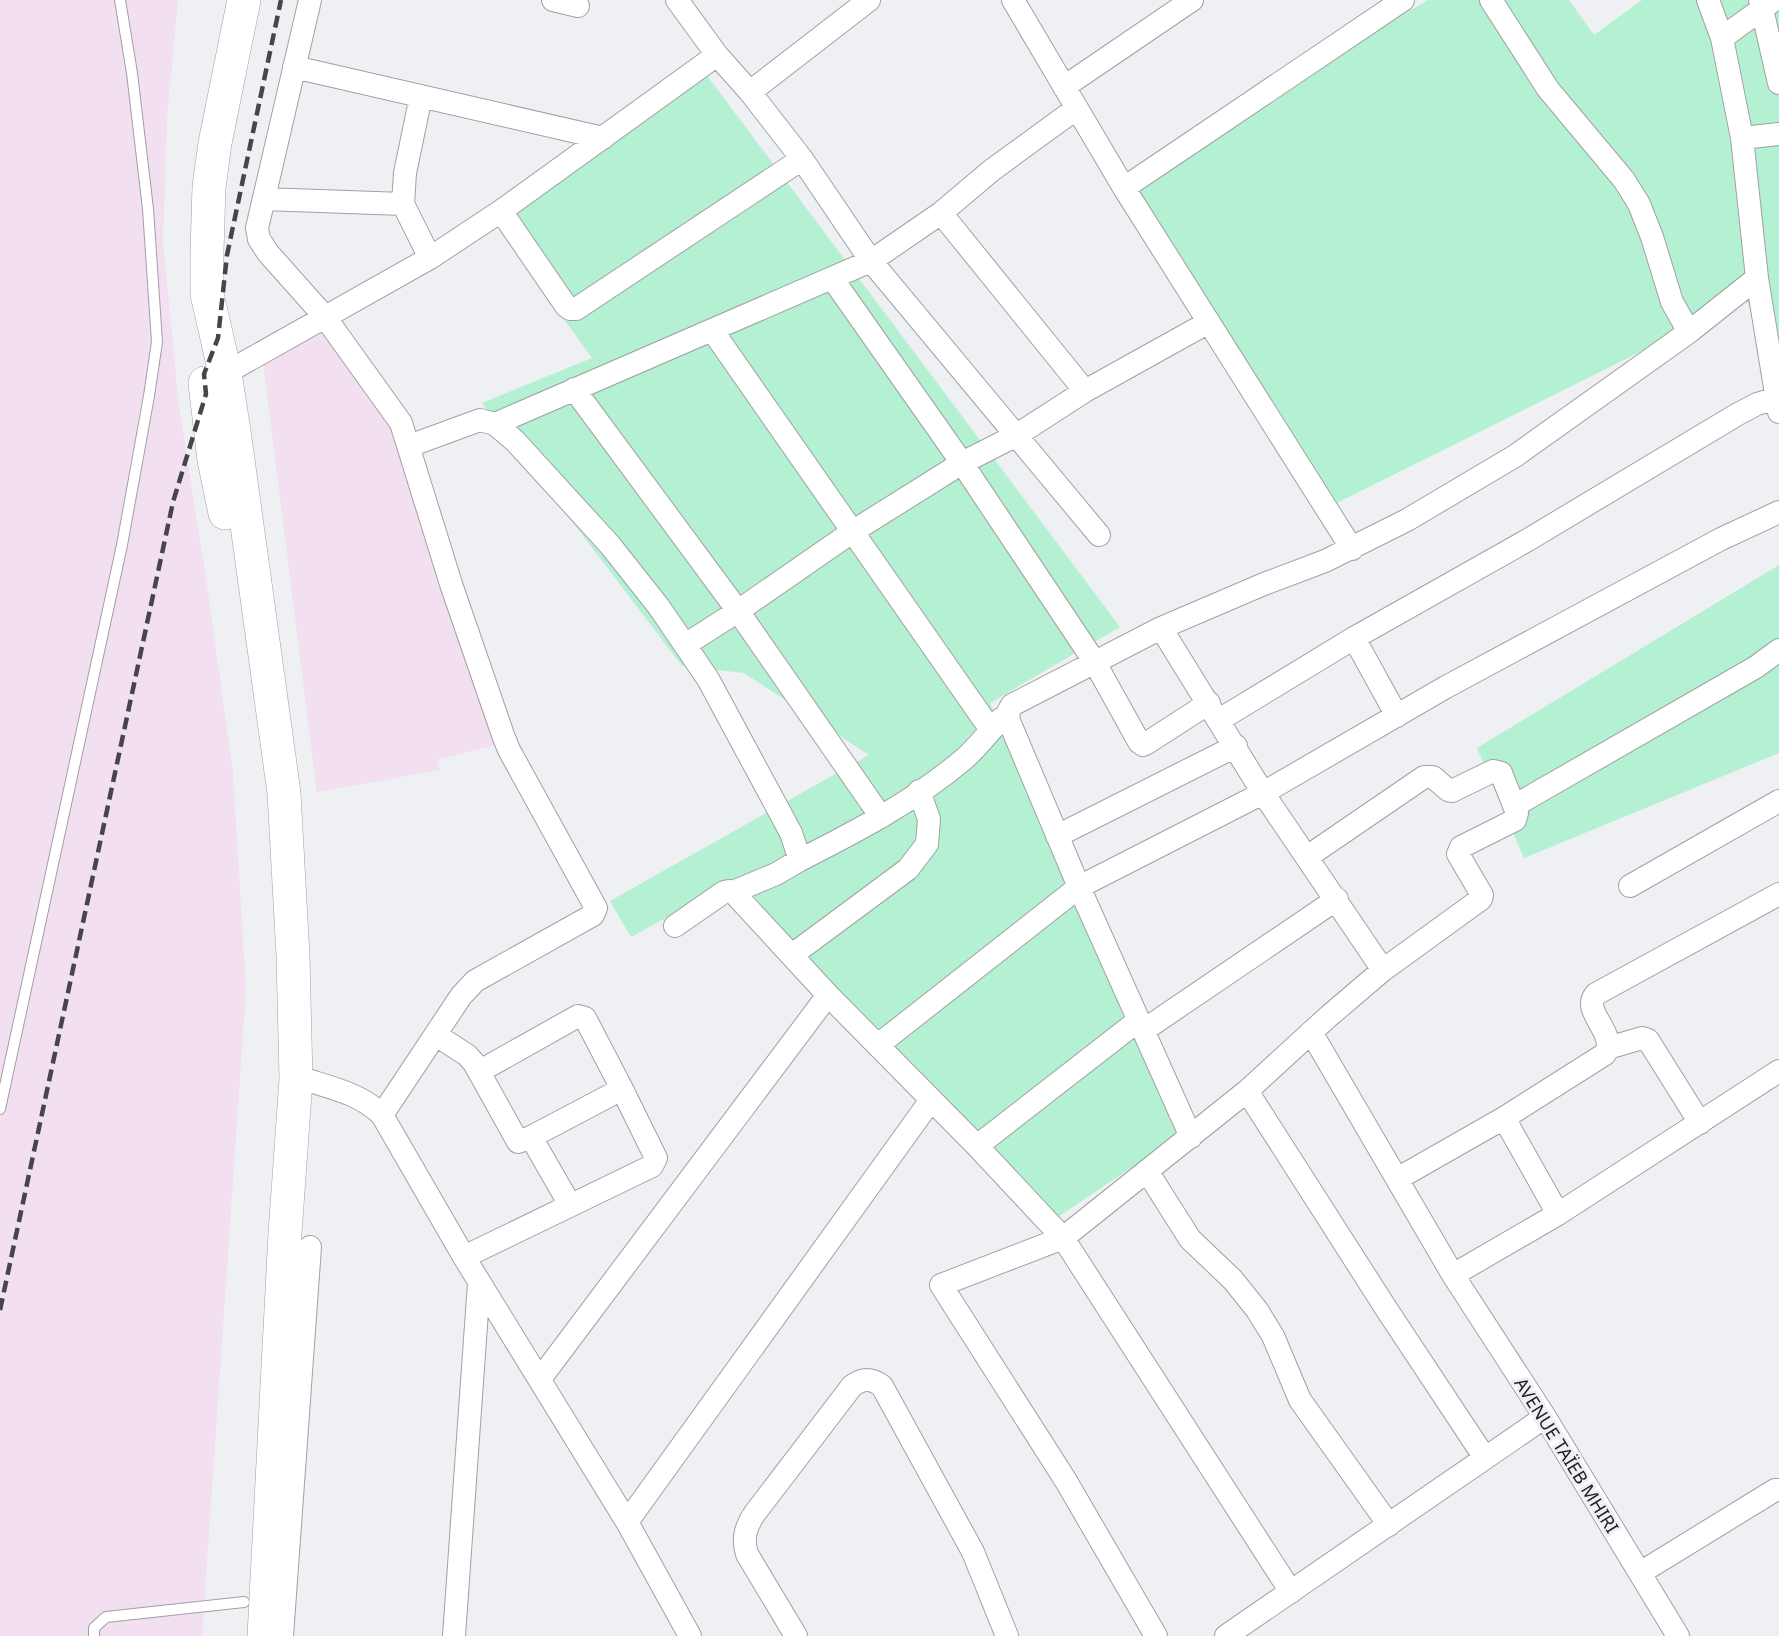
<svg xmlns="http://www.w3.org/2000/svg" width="1779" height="1636" font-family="'Noto Sans',sans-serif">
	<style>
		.industrial { fill: #f2dff0 }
		.green { fill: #b4f0d2 }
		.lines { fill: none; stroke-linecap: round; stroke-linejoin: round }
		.service-casing { stroke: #a0a1a4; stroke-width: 12 }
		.minor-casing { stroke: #a0a1a4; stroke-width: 24 }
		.trunk-casing { stroke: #a0a1a4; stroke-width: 34 }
		.service { stroke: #fff; stroke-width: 10 }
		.minor { stroke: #fff; stroke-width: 22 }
		.trunk { stroke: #fff; stroke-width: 33 }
		.rail { stroke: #454647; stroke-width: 4.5; stroke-dasharray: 12 6; stroke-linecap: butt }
		.labels { text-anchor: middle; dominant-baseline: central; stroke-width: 6; stroke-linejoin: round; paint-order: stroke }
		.street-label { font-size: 18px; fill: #1b1c1d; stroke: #eef0f3 }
	</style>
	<rect width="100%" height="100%" fill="#eef0f3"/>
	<path class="industrial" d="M0,0H178L167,118L163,242L179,407L207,585L233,772L246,990L202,1636H0Z
		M332,316L413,421L414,441L512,741L437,760L440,770L317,792L263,361Z"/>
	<path class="green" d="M1428,0H1569L1594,35L1642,0H1779V378L1746,299L1325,509L1128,179Z
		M705,73L1120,627L990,703L1187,1130L1055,1219L835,990L738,878L631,937L610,901L869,755L744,673L682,666L482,403L592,358L488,214Z
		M1779,565V753L1524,858L1477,748Z"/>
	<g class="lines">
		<g class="service-casing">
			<path id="service" d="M0,1109L122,545L149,396L157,342L148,209L132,73L120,0
				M94,1636V1628L106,1617L244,1602"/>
		</g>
		<g class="minor-casing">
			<path id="minor" d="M310,0L257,228L259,239L268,253L325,317L401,423L451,584L503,735L509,750L596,908L593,915L475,981L461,996L382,1115
				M553,0L578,6
				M677,0L717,55L750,92L802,159L871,261L1099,535
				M1013,0L1124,188L1352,549
				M1491,0L1548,89L1624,180L1639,204L1652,237L1672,302L1689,332
				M1708,0L1722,38L1742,138L1757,278L1779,412
				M1760,0L1779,83
				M1722,38L1774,0
				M294,67L603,138
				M1064,87L1192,0
				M750,92L869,0
				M421,96L405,173L403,204L430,258
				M1742,138L1779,134
				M1124,188L1403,0
				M264,199L403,204
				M501,211L566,306L570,309H576L802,159
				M941,213L1085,391L1209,322
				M832,278L962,463L1094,661L1139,742L1143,745L1147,743L1209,703
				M712,330L991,730
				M215,379L430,258L501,211L717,55
				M574,389L738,611L881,817
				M495,424L871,261L941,213L992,170L1077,108
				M409,446L480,420L495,424L515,441L610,545L659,607L708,679L791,833L800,860L776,874L733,892
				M1161,628L1263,793L1383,970
				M1354,638L1397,716
				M685,645L738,611L852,532L962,463L1017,435L1085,391
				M1219,720L1354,638L1526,541L1738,414L1757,404L1777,398
				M1514,806L1756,667L1779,650
				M1057,836L1236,746
				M800,860C857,831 915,801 964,759C977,748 989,732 1001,719
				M1630,886L1779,801
				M675,926L724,892L729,891L733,892L828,995L977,1146L1063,1238L1291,1592
				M792,955L908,869L927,844L929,819L919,791
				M1144,1030L1337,899
				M1311,1032L1453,1275L1545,1417L1678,1636
				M436,1035L467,1055L474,1063L518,1142L531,1137L622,1089L585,1018L578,1016L480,1071
				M878,1045L1079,887L1263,793L1446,687L1721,539L1779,512
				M1608,1048L1642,1038L1648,1040L1700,1123
				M296,1079H304C332,1088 361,1094 382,1115L464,1257L627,1522L690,1636
				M1247,1091L1387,1310L1485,1458
				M1504,1118L1558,1214
				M531,1137L570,1205
				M1191,1137L1079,887L1009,721L1008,712L1012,705L1161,628L1264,584L1325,561L1407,520L1515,456L1689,332L1757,278
				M977,1146L1139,1020
				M1147,1171L1190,1239L1233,1280L1257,1310L1273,1336L1300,1400L1389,1525
				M1397,1179L1504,1118L1605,1054C1618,1033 1580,1011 1596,994L1779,894
				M464,1257L652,1166L656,1158L622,1089
				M1453,1275L1558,1214L1779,1071
				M540,1379L828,995
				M627,1522L931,1100
				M1640,1573L1775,1490H1779
				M282,1636L310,1247
				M454,1636L479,1283
				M796,1636L747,1554C742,1538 746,1526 755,1513L852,1386C863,1378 871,1378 882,1386L973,1552L1007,1636
				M1156,1636L1066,1481L941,1285L1063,1238L1247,1091L1329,1016L1383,970L1481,899L1482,895L1458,854L1461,847L1515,820L1517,813L1501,773L1493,771L1452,791L1448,790L1433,777H1424L1307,857
				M1226,1636L1545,1417"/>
		</g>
		<g class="trunk-casing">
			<path id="trunk" d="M244,0L215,143L209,187L207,252V294L225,373L234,431L284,793L293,956L296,1079L285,1233L264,1636
				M205,383L214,460L225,513"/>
		</g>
		<use href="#service" class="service"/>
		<use href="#minor" class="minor"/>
		<use href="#trunk" class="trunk"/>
		<path class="rail" d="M0,1310L173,502L206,394L204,374L218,338L227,255L281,0"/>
	</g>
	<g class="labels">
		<g class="street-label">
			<text transform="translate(1567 1455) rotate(58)">AVENUE TAÏEB MHIRI</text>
		</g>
	</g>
</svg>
